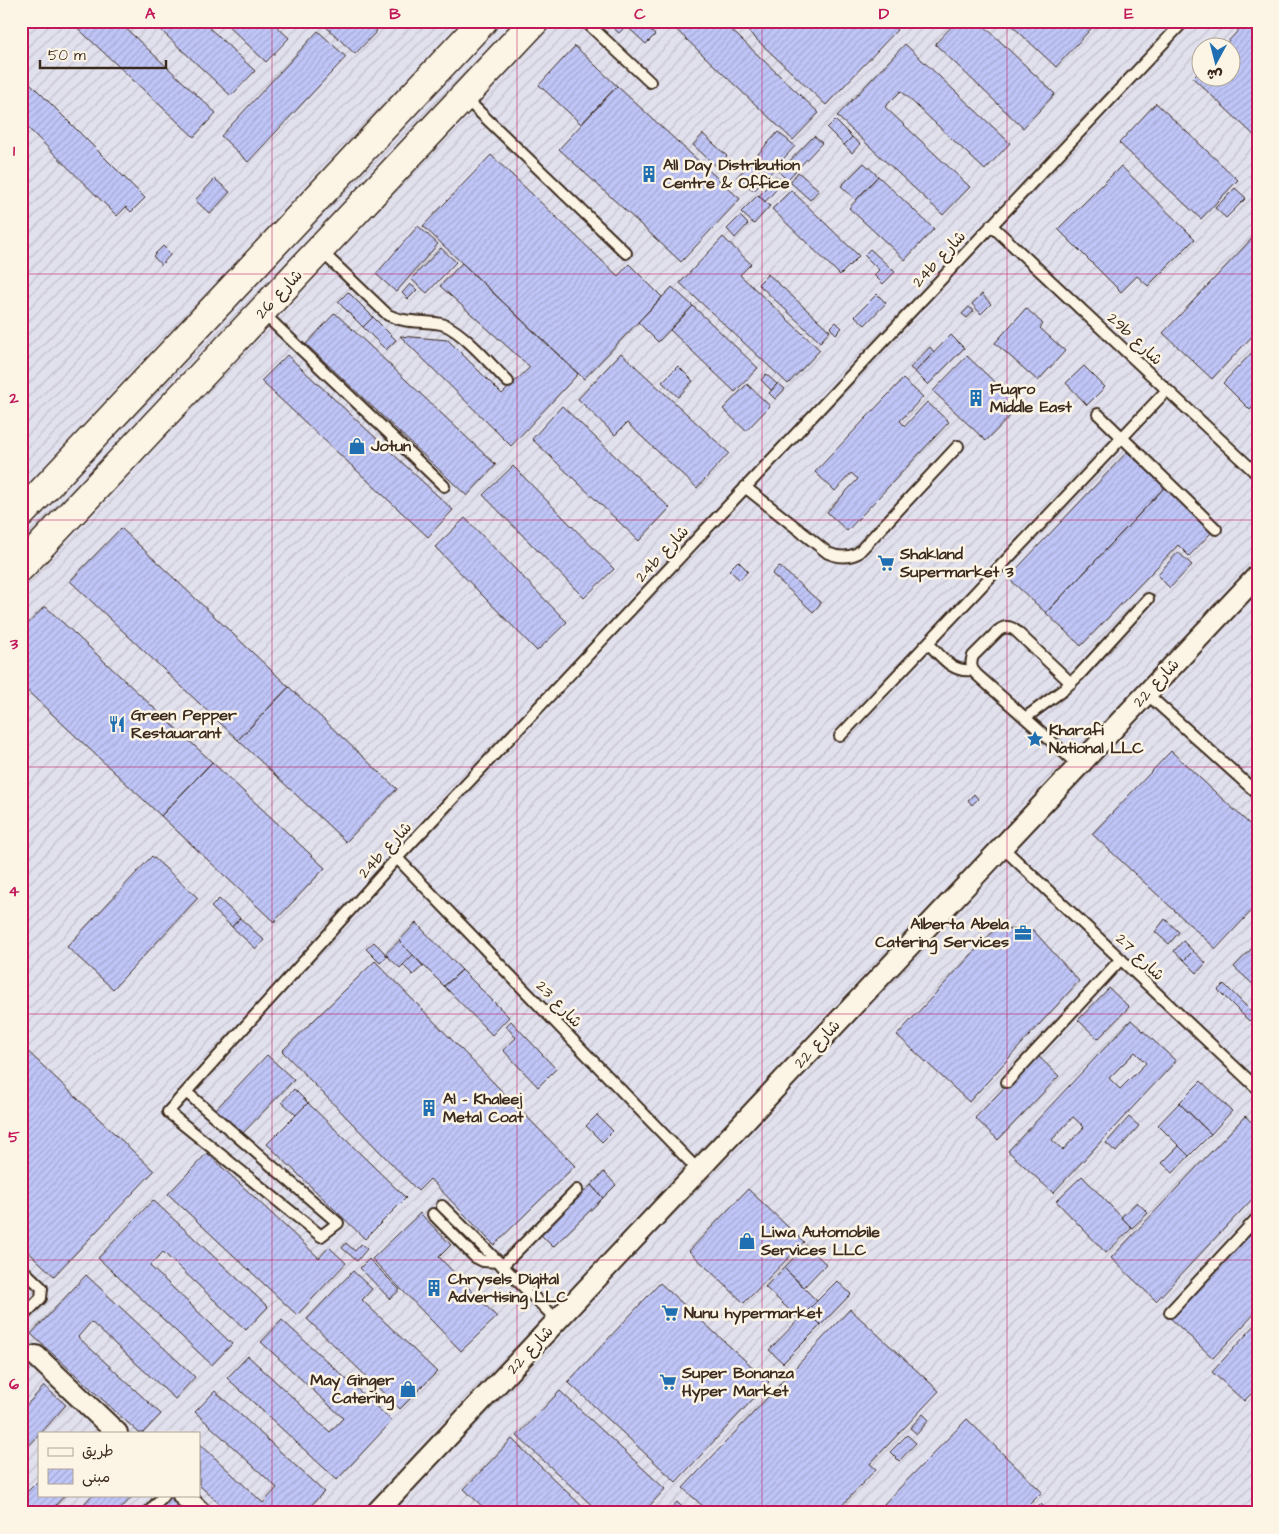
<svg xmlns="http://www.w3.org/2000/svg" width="1279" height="1534" font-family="'Architects Daughter','Playpen Sans Arabic',sans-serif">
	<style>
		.industrial { fill: url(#industrial-furrows); fill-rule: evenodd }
		.building { fill: url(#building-hatch); stroke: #3b2a1e; fill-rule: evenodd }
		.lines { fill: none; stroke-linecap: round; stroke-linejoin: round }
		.lane-casing { stroke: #3b2a1e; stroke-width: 14 }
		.street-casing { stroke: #3b2a1e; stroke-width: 24 }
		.secondary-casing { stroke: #3b2a1e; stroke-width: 31 }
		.lane { stroke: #fcf5e5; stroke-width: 10 }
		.street { stroke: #fcf5e5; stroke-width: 20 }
		.secondary { stroke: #fcf5e5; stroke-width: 28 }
		.grid { fill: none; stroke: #c2185b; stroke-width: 1; stroke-opacity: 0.55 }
		.labels { text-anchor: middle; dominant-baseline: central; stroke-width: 5; stroke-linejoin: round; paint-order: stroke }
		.poi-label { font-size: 16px; font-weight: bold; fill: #3b2a1e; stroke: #fcf5e5; text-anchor: start }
		.street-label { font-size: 16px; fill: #3b2a1e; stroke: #fcf5e5 }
		.neatline { fill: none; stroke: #c2185b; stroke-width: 2 }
		.grid-label { font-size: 16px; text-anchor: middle; font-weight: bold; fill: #c2185b }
	</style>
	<defs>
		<pattern id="industrial-furrows" width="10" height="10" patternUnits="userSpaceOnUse" patternTransform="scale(1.25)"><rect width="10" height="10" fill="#e1e0ed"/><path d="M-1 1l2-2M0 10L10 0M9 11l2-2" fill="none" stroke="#c2c0cb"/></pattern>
		<pattern id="building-hatch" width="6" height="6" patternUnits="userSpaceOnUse" patternTransform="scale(1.25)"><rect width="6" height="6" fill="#bfc5f7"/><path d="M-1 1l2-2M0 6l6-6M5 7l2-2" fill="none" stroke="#a5a9d3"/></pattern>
	</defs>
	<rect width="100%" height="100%" fill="#f0ebe9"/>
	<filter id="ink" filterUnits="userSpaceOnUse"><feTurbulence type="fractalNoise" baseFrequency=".02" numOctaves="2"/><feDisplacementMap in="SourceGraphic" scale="10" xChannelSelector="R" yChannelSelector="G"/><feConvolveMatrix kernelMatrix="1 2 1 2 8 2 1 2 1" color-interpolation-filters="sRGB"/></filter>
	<g filter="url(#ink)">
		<path class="industrial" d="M21,21H1258V1513H21ZM1202,48H1232V78H1202ZM39,1433H199V1495H39Z"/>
		<path class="building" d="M70,21H118L216,113L194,137Z
			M151,21H202L255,71L231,96Z
			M223,21H271L289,38L266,62Z
			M324,21H366L377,31L355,54L322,23Z
			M621,21L626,26L619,33L606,22Z
			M621,21H640L655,35L646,44Z
			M667,21H722L819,113L793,140Z
			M737,21H887L897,30L826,105Z
			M957,21H979L1055,94L1023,128L935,44Z
			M1007,21H1098L1056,67Z
			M1247,21H1258V139L1193,78L1202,69V78H1232V48H1222Z
			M318,31L346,57L248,162L221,136Z
			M905,44L1010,143L985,170L901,91L885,107L970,187L943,215L837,116Z
			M575,46L617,86L581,124L539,85Z
			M30,83L145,198L131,212L126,207L117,216L21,121V91Z
			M617,86L740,199L681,262L559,149Z
			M1156,103L1238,180L1201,219L1119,143Z
			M835,120L852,137L844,145L827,128Z
			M778,132L795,146L754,191L737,177Z
			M703,134L727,156L717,167L693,145Z
			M814,136L822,143L787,180L779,172Z
			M852,137L860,144L852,153L844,145Z
			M491,155L618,276L629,264L662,297L584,379L423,226Z
			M864,163L878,176L856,200L841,186Z
			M1121,166L1195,239L1148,286L1137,276L1121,292L1058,229Z
			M798,172L819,190L810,200L790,182Z
			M776,176L783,182L765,202L759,196Z
			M878,176L934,229L905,260L849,208Z
			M215,179L230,192L210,214L195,200Z
			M1235,188L1246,198L1226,218L1215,208Z
			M791,190L859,256L840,275L772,209Z
			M758,195L770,206L754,224L741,212Z
			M740,216L748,224L735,238L727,229Z
			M418,226L438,244L396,292L376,274Z
			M1258,232V330L1212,379L1163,333Z
			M723,237L751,264L740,275L820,350L788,384L680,283Z
			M163,246L171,254L161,265L153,256Z
			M441,248L456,262L427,293L411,279Z
			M870,249L895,272L883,284L874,275L879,270L864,255Z
			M462,263L578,374L511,446L400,336L448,340L502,394L530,367L440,286Z
			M768,274L830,331L820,342L758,284Z
			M410,284L417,290L408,299L402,293Z
			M672,287L693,306L658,342L638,322Z
			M348,292L373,317L363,327L338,302Z
			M877,294L886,303L865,325L855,316Z
			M982,294L991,304L981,314L972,304Z
			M693,306L758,368L735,392L670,330Z
			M969,307L974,311L967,318L962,314Z
			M1026,308L1043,324L1040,328L1065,351L1038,381L995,343Z
			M335,313L496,465L467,496L306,344Z
			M373,317L396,340L386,350L363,327Z
			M836,322L842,328L836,334L830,328Z
			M951,335L964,348L928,385L915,372Z
			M1258,346V402L1250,410L1223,383Z
			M930,347L934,352L915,372L910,368Z
			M621,353L729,453L697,488L627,423L615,435L578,399Z
			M287,355L453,510L428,537L261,381Z
			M967,356L1020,406L986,441L933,391Z
			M678,366L693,381L678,397L662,382Z
			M1084,366L1105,387L1087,405L1066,383Z
			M766,374L777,384L771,390L761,380Z
			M903,379L923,397L900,421L905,426L927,402L949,422L847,531L827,512L858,479L851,473L835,491L815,472Z
			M778,383L785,389L775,399L769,393Z
			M747,384L770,406L746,431L723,409Z
			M562,406L670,508L639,541L532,439Z
			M1127,452L1165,487L1046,613L1008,578Z
			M513,466L614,569L584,598L483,495Z
			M1165,487L1212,532L1189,556L1178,545L1081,646L1046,613Z
			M465,518L567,622L537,651L435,547Z
			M121,528L289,687L238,740L70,581Z
			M1178,552L1192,565L1170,588L1157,575Z
			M738,561L748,571L740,580L729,570Z
			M779,566L821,603L813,612L772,574Z
			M45,606L212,762L161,816L21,685V631Z
			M289,687L397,789L346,842L238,740Z
			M1171,751L1258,832V904L1216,949L1092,834Z
			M212,762L325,868L274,922L161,816Z
			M974,794L978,799L972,805L968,800Z
			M152,856L198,898L113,989L67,947Z
			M219,899L240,918L232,927L211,907Z
			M240,918L264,940L256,949L232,927Z
			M1165,919L1179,932L1169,944L1155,932Z
			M416,923L462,970L444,986L399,941Z
			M995,929L1033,930L1079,981L969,1102L897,1035Z
			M399,941L413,955L400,968L385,954Z
			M1183,941L1193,951L1184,960L1174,951Z
			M374,942L388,956L380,963L366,949Z
			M1258,942V989L1234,967Z
			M1193,951L1206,963L1197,973L1184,960Z
			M413,955L423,966L413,975L403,965Z
			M375,961L575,1166L494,1245L430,1179L418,1191L282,1051Z
			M462,970L509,1017L492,1035L444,986Z
			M1224,984L1255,1015L1249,1021L1218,990Z
			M1109,988L1129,1007L1098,1039L1078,1020Z
			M1131,1020L1176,1061L1053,1193L1008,1151ZM1135,1052L1146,1063L1120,1089L1109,1078ZM1073,1117L1084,1127L1063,1150L1052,1140Z
			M511,1021L556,1069L538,1087L503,1050L516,1038L506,1026Z
			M21,1045L154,1171L54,1276L21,1245Z
			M1036,1054L1059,1076L998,1140L975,1118Z
			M267,1055L294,1080L242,1134L216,1109Z
			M1201,1081L1232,1111L1211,1134L1179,1103Z
			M294,1089L308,1103L296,1115L282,1102Z
			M308,1103L406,1198L365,1239L267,1144Z
			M1179,1103L1211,1134L1189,1156L1158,1125Z
			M597,1115L613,1131L602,1142L586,1126Z
			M1245,1116L1258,1128V1193L1156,1301L1111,1258Z
			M1129,1117L1139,1126L1116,1152L1106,1143Z
			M1179,1146L1189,1156L1173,1173L1162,1163Z
			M207,1153L319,1258L329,1247L346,1263L297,1315L168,1194Z
			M604,1172L616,1185L603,1198L591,1185Z
			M1082,1176L1132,1228L1106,1253L1056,1201Z
			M591,1185L603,1198L553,1247L541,1235Z
			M748,1189L804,1242L744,1303L689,1251Z
			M153,1200L268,1307L246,1330L163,1252L150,1266L232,1344L212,1365L98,1258Z
			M1137,1202L1148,1213L1132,1228L1121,1217Z
			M420,1213L451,1245L439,1257L497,1317L461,1351L372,1259Z
			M1258,1224V1310L1213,1358L1170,1318Z
			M346,1243L355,1251L361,1244L367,1249L357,1261L342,1248Z
			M806,1245L826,1264L804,1287L784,1268Z
			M369,1259L400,1290L390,1299L360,1268Z
			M784,1268L817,1301L799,1319L765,1287Z
			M353,1271L372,1289L362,1300L437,1372L400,1409L307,1319Z
			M86,1275L195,1377L175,1399L91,1322L78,1337L161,1414L143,1433H139L31,1334Z
			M837,1281L851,1294L821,1325L807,1311Z
			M660,1283L769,1382L676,1482L568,1382Z
			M850,1309L939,1391L870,1464L876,1469L835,1513H710L683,1488Z
			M807,1311L821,1325L783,1363L769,1350Z
			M282,1320L392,1421L337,1480L227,1378L248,1356L330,1432L343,1418L261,1342Z
			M1258,1322V1387L1244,1401L1212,1372Z
			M21,1362L30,1370L21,1380Z
			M44,1386L66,1405L41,1433H39V1435L21,1454V1411Z
			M215,1391L324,1492L304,1513H229L199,1485V1443L263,1503L277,1488L195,1412Z
			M560,1391L665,1489L643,1513H600L517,1436Z
			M923,1414L929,1420L917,1434L910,1428Z
			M967,1419L1042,1492L1021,1513H893L884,1504Z
			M907,1435L916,1443L899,1461L890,1452Z
			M512,1439L589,1513H489L464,1489Z
			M39,1480V1495H65L49,1513H21V1498Z
			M92,1495H134L117,1513H76Z
			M172,1497L189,1513H157Z
			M677,1502L688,1513H667Z
			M1041,1504L1050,1513H1033Z"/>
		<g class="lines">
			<g class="lane-casing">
				<path id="lane" d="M585,21L650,82
					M465,98L626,253
					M991,225L1258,475
					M321,251L388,315C407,324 422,320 441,324C460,328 493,367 508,382
					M263,313L444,486
					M1098,414L1216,529
					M745,487L828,553C839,558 848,558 858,553L958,446
					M928,643C941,656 952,673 972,670
					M1071,683L1016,631C1010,626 1004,626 998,631L973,656C970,663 971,668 976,674L1078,765
					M1146,693L1258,794
					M1025,718L1063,690L1079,675L1148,599
					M840,736L1167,390
					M1002,847L1258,1089
					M397,858L698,1170
					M1007,1082L1121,959
					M186,1092L338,1223L321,1236L168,1112L397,858L1184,21
					M442,1206L557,1320
					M433,1214L475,1257L483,1261L498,1262
					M502,1266L577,1190
					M21,1268L42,1288L41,1298L21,1318
					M1170,1312L1258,1217
					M148,1513L164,1495"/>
			</g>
			<g class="street-casing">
				<path id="street" d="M36,1356L117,1433
					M183,1495L201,1513
					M376,1513L1258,575"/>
			</g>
			<g class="secondary-casing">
				<path id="secondary" d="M21,514L483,21
					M21,567L535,21"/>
			</g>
			<use href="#lane" class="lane"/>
			<use href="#street" class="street"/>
			<use href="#secondary" class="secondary"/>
		</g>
	</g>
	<path class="grid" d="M272,21V1513M517,21V1513M762,21V1513M1007,21V1513M21,274H1258M21,520H1258M21,767H1258M21,1014H1258M21,1260H1258"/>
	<defs>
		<g id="building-bare" transform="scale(1.35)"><path d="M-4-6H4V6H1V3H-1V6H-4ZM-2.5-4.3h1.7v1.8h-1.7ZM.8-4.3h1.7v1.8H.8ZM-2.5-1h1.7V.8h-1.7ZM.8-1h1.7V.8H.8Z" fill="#1f6fb2" stroke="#fcf5e5" stroke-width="2.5" paint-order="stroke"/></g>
		<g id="shop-bare" transform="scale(1.35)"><path d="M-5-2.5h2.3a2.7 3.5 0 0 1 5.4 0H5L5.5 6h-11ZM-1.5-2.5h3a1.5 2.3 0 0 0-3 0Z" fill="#1f6fb2" stroke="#fcf5e5" stroke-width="2.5" paint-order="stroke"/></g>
		<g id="supermarket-bare" transform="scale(1.35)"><path d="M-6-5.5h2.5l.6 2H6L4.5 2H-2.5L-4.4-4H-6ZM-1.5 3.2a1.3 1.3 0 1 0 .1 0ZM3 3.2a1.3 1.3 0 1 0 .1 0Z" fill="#1f6fb2" stroke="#fcf5e5" stroke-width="2.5" paint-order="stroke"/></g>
		<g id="restaurant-bare" transform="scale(1.35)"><path d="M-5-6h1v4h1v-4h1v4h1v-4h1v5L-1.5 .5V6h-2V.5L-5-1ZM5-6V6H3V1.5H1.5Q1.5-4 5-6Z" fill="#1f6fb2" stroke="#fcf5e5" stroke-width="2.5" paint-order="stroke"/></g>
		<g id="sight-bare" transform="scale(1.35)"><path d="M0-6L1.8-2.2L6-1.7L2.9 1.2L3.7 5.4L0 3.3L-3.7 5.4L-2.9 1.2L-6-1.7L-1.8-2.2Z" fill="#1f6fb2" stroke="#fcf5e5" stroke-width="2.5" paint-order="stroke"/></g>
		<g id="office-bare" transform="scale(1.35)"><path d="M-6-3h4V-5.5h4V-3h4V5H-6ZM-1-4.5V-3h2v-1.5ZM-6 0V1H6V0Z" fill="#1f6fb2" stroke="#fcf5e5" stroke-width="2.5" paint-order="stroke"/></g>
	</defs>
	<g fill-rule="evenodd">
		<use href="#building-bare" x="649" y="174"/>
		<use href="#building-bare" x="976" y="398"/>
		<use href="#shop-bare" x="357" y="446"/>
		<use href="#supermarket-bare" x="886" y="563"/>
		<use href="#restaurant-bare" x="117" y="724"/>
		<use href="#sight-bare" x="1035" y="739"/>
		<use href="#office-bare" x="1023" y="933"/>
		<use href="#building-bare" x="429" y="1108"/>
		<use href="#shop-bare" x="747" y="1241"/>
		<use href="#building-bare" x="434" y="1288"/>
		<use href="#supermarket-bare" x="670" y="1313"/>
		<use href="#supermarket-bare" x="668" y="1382"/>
		<use href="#shop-bare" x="408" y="1389"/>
	</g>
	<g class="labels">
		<g class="poi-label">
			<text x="663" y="165">All Day Distribution<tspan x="663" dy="18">Centre &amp; Office</tspan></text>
			<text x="990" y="389">Fugro<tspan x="990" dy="18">Middle East</tspan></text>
			<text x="371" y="446">Jotun</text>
			<text x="900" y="554">Shakland<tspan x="900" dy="18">Supermarket 3</tspan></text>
			<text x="131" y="715">Green Pepper<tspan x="131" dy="18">Restauarant</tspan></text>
			<text x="1049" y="730">Kharafi<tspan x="1049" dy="18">National LLC</tspan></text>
			<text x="1009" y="924" text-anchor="end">Alberta Abela<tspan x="1009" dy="18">Catering Services</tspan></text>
			<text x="443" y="1099">Al - Khaleej<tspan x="443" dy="18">Metal Coat</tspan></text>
			<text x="761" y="1232">Liwa Automobile<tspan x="761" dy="18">Services LLC</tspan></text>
			<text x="448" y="1279">Chrysels Digital<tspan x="448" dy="18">Advertising LLC</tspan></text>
			<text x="684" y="1313">Nunu hypermarket</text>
			<text x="682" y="1373">Super Bonanza<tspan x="682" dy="18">Hyper Market</tspan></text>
			<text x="394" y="1380" text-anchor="end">May Ginger<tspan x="394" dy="18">Catering</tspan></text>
		</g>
		<g class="street-label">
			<text transform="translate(939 259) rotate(-47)">24b شارع</text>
			<text transform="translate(279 294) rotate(-47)">شارع 26</text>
			<text transform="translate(1135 339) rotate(43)">29b شارع</text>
			<text transform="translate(662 554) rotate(-47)">24b شارع</text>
			<text transform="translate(1156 683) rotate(-47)">شارع 22</text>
			<text transform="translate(385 850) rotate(-47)">24b شارع</text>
			<text transform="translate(1140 957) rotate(44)">شارع 27</text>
			<text transform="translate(559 1004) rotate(46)">شارع 23</text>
			<text transform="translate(817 1044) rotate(-47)">شارع 22</text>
			<text transform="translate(530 1350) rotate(-47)">شارع 22</text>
		</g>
	</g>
	<rect width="1279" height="1534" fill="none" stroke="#fcf5e5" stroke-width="55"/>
	<rect x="38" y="1432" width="162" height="65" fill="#fcf5e5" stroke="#afa495"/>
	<rect x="48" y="1448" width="25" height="8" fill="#fcf5e5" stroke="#afa495"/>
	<text x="82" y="1456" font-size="15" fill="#3b2a1e">طريق</text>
	<rect x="48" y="1469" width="25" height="15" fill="url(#building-hatch)" stroke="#afa495"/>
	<text x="82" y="1482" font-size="15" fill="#3b2a1e">مبنى</text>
	<g transform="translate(1216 62) rotate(187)"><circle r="24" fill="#fcf5e5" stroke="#afa495"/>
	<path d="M0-4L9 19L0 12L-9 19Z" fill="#1f6fb2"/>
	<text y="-8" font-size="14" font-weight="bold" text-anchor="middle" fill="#3b2a1e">ش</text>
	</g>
	<path d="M40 60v8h126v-8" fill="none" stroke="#3b2a1e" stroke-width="2.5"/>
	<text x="48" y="60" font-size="15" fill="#3b2a1e" stroke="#fcf5e5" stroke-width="4" paint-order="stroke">50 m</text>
	<rect x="28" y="28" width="1224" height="1478" class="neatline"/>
	<g class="grid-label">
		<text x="150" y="19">A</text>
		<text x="395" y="19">B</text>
		<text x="640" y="19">C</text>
		<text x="884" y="19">D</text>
		<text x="1129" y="19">E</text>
		<text x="14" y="156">1</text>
		<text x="14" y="403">2</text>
		<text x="14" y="649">3</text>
		<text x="14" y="896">4</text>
		<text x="14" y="1142">5</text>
		<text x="14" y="1389">6</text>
	</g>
</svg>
